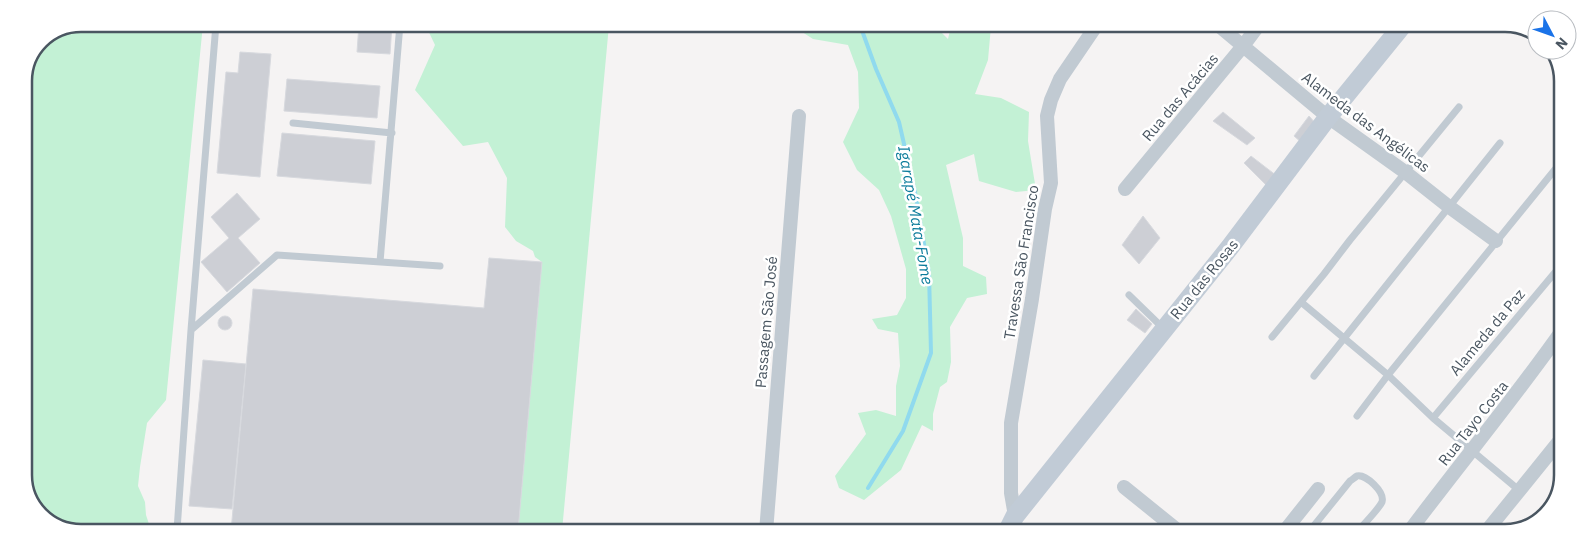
<svg xmlns="http://www.w3.org/2000/svg" width="1587" height="557" font-family="'IBM Plex Sans',sans-serif">
	<style>
		.green { fill: #c3f1d5 }
		.lines { fill: none; stroke-linecap: round; stroke-linejoin: round }
		.stream { stroke: #90daee; stroke-width: 4 }
		.building { fill: #cdcfd5; stroke: #d7d9de }
		.lane { stroke: #c1cad2; stroke-width: 7 }
		.street { stroke: #c1cad2; stroke-width: 14 }
		.secondary { stroke: #c1cbd6; stroke-width: 19 }
		.labels { text-anchor: middle; dominant-baseline: central; stroke-width: 5; stroke-linejoin: round; paint-order: stroke }
		.street-label { font-size: 15px; fill: #4a5661; stroke: #fff }
		.water-label { font-size: 16px; font-style: italic; fill: #0c7c9b; stroke: #fff }
		.rim { fill: none; stroke: #4a5661; stroke-width: 2.5 }
	</style>
	<rect width="100%" height="100%" fill="#f5f3f3"/>
	<path class="green" d="M82,24H203L166,400L147,423L140,467L138,486L145,502L146,515L151,530H63L36,511L24,479V78L41,41Z
		M425,24L609,25L562,531H518L542,262L535,257L533,251L516,241L505,227L507,178L488,142L463,146L415,90L435,45Z
		M797,25H866L867,32L877,25L935,26L948,39L951,26H991L988,60L975,94L1001,98L1029,112L1028,141L1036,190L1016,192L979,181L974,154L946,165L963,238V266L986,277L987,294L967,298L950,327L951,362L947,382L940,387L933,414V431L922,425L901,470L864,500L839,488L835,476L866,434L858,413L876,410L896,416V386L900,366L898,333L878,329L872,319L897,315L906,298V269L891,216L879,190L857,170L843,142L859,108L858,72L848,45L813,39L796,28Z"/>
	<g class="lines">
		<path class="stream" d="M860,25L876,69L899,122L915,192L929,273L931,353L903,431L868,488"/>
	</g>
	<path class="building" d="M359,24H392L390,54L357,52Z
		M240,52L271,54L260,177L217,173L226,72L238,73Z
		M287,79L380,86L377,118L284,111Z
		M1223,112L1255,138L1247,145L1213,121Z
		M1309,116L1317,125L1302,143L1294,136Z
		M282,133L375,141L371,184L277,176Z
		M1251,156L1277,176L1268,187L1244,163Z
		M237,193L260,219L238,238L260,263L227,292L201,262L229,238L211,217Z
		M1143,216L1160,238L1139,264L1122,245Z
		M489,258L542,262L518,531H231L253,289L484,308Z
		M1136,309L1152,324L1145,333L1127,320Z
		M218 323a7 7 0 1 1 14 0a7 7 0 1 1-14 0Z
		M203,360L246,364L232,509L189,506Z"/>
	<g class="lines">
		<path class="lane" d="M293,123L392,133
			M380,262L400,24
			M1129,295L1164,329
			M1301,302L1388,375L1433,418L1520,491
			M191,330L216,24
			M1272,337L1324,274L1350,240L1459,107
			M1314,376L1500,143
			M1357,416L1388,375L1557,167
			M1433,418L1562,264
			M177,530L191,330L277,255L440,266
			M1308,533L1350,481C1352,480 1355,477 1357,476C1366,474 1385,492 1382,502C1379,509 1362,526 1356,533"/>
		<path class="street" d="M1219,26L1328,117L1405,172L1448,206L1496,241
			M1125,189L1243,46L1258,26
			M1124,487L1181,533
			M1015,516L1011,493V423L1032,299L1045,209L1051,183L1047,116L1051,100L1060,79L1096,26
			M766,532L799,116
			M1283,533L1318,489
			M1408,533C1459,465 1513,400 1561,332
			M1485,533L1561,439"/>
		<path class="secondary" d="M1007,532L1015,516L1230,247L1328,117L1402,26"/>
	</g>
	<g class="labels">
		<g class="street-label">
			<text transform="translate(1180 97) rotate(-50)">Rua das Acácias</text>
			<text transform="translate(1366 122) rotate(37)">Alameda das Angélicas</text>
			<text transform="translate(1021 262) rotate(-81)">Travessa São Francisco</text>
			<text transform="translate(1204 279) rotate(-51)">Rua das Rosas</text>
			<text transform="translate(766 322) rotate(-85)">Passagem São José</text>
			<text transform="translate(1487 332) rotate(-50)">Alameda da Paz</text>
			<text transform="translate(1473 423) rotate(-52)">Rua Tayo Costa</text>
		</g>
		<g class="water-label">
			<text transform="translate(916 215) rotate(80)">Igarapé Mata-Fome</text>
		</g>
	</g>
	<path d="M0 0H1587V557H0ZM81 32H1505A49 49 0 0 1 1554 81V475A49 49 0 0 1 1505 524H81A49 49 0 0 1 32 475V81A49 49 0 0 1 81 32Z" fill="#fff" fill-rule="evenodd"/>
	<path class="rim" d="M81 32H1505A49 49 0 0 1 1554 81V475A49 49 0 0 1 1505 524H81A49 49 0 0 1 32 475V81A49 49 0 0 1 81 32Z"/>
	<g transform="translate(1552 35) rotate(131)"><circle r="24" fill="#ffffff" stroke="#b7bbc0"/>
	<path d="M0-4L9 19L0 12L-9 19Z" fill="#1a73e8"/>
	<text y="-8" font-size="14" font-weight="bold" text-anchor="middle" fill="#4a5661">N</text>
	</g>
</svg>
